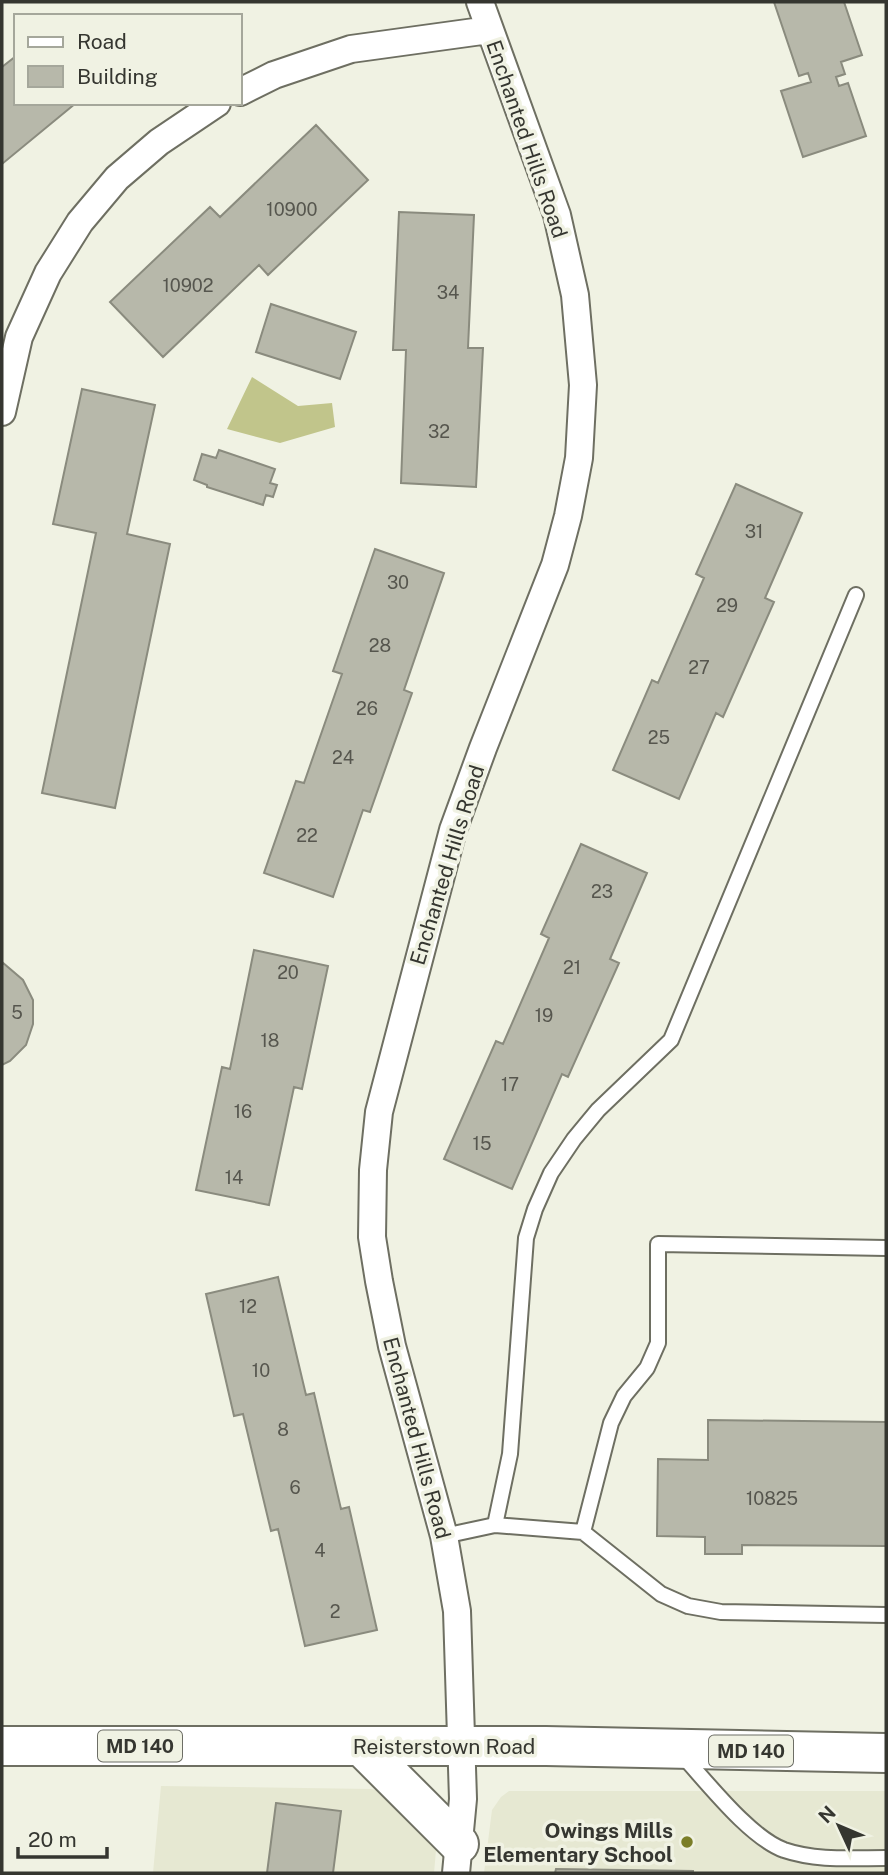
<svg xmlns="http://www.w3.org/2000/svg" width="888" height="1875" font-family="'Public Sans',sans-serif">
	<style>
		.built { fill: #e6e8d2 }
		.water { fill: #c1c58b }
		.building { fill: #b7b8aa; stroke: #8a8b7e; stroke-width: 2 }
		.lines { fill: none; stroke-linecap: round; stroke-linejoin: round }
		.service-casing { stroke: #6e6f62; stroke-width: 18 }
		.minor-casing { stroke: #6e6f62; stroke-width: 30 }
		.primary-casing { stroke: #6e6f62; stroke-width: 42 }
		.service { stroke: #fff; stroke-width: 14 }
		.minor { stroke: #fff; stroke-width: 26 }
		.primary { stroke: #fff; stroke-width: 38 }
		.poi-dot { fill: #7b7e28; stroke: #f0f2e3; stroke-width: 2.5 }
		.labels { text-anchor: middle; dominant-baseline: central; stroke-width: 7; stroke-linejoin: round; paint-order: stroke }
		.number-label { font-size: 18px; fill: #56564e }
		.shield { fill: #f0f2e3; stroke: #6d6e66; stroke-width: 2 }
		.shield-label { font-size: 19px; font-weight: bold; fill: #353630 }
		.street-label { font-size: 21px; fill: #353630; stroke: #f0f2e3 }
		.poi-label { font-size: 21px; font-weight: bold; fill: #353630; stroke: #f0f2e3; text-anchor: end }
	</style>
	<rect width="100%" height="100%" fill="#f0f2e3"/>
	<path class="built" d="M161,1786L371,1789L391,1793L423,1825L436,1850L434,1873H153Z
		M509,1791H886V1873H484L492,1810L501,1797Z"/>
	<path class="water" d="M252,377L298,406L332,403L335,427L280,443L227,429Z"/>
	<path class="building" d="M774,2H844L862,55L841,62L845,74L836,77L839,86L848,83L866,136L803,157L781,91L811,82L808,73L799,76Z
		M16,56V103H76L2,164V67Z
		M316,125L368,180L268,275L259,265L163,357L110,302L210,207L220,217Z
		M399,212L474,215L468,348H483L476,487L401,483L406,350H393Z
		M271,304L356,332L340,379L256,352Z
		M82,389L155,405L127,534L170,544L115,808L42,793L96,533L53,524Z
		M219,450L275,469L270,483L277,485L273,497L266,495L263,505L207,487V485L194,480L202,454L216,458Z
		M736,484L802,513L765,598L774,602L723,717L716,713L679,799L613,770L652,680L658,683L704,578L696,574Z
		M375,549L444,573L404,690L412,693L370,812L363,810L333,897L264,873L296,781L304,783L342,674L333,671Z
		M581,844L647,873L610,959L619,963L568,1077L562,1074L512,1189L444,1159L496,1041L503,1044L549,938L541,934Z
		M254,950L328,966L302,1089L294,1087L269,1205L196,1190L222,1067L230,1069Z
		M2,962L23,980L33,1000V1024L26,1045L10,1061L2,1065Z
		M278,1277L306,1395L314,1393L341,1509L349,1507L377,1630L305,1646L278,1529L271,1531L243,1414L234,1416L206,1294Z
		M708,1420L886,1422V1546L742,1545V1554H705V1537L657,1536L658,1459L708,1460Z
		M276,1803L341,1811L333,1873H267Z
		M556,1869L693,1871V1873H555Z"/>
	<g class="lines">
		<g class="service-casing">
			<path id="service" d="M495,1525L510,1454L526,1238L535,1209L551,1173L574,1139L598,1110L671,1040L856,595
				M583,1532L611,1423L624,1396L647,1368L658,1343V1244L886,1248
				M444,1536L495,1525L583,1532L661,1594L688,1606L721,1612L886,1615
				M681,1754C707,1782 749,1837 784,1850C816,1861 852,1858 886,1858"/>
		</g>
		<g class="minor-casing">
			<path id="minor" d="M240,92L274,75L351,49L489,30
				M2,412L19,337L48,273L80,222L117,178L159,142L217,103
				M456,1873L463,1799L457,1611L444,1536L392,1346L379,1281L372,1237L373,1170L379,1112L453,830L483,748L555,565L568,516L579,458L583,385L575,295L557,215L480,2"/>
		</g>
		<g class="primary-casing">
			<path id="primary" d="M2,1746H546L886,1753
				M361,1746L459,1844"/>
		</g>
		<use href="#service" class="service"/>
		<use href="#minor" class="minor"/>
		<use href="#primary" class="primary"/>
	</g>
	<circle class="poi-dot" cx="687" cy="1842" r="7"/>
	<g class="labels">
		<g class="number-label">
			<text x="292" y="209">10900</text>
			<text x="188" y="285">10902</text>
			<text x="448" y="292">34</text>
			<text x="439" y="431">32</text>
			<text x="754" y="531">31</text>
			<text x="398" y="582">30</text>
			<text x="727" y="605">29</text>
			<text x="380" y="645">28</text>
			<text x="699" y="667">27</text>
			<text x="367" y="708">26</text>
			<text x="659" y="737">25</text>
			<text x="343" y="757">24</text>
			<text x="307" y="835">22</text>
			<text x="602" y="891">23</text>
			<text x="572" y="967">21</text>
			<text x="288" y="972">20</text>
			<text x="17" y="1012">5</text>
			<text x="544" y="1015">19</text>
			<text x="270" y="1040">18</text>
			<text x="510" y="1084">17</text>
			<text x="243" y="1111">16</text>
			<text x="482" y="1143">15</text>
			<text x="234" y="1177">14</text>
			<text x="248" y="1306">12</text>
			<text x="261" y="1370">10</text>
			<text x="283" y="1429">8</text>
			<text x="295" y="1487">6</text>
			<text x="772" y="1498">10825</text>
			<text x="320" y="1550">4</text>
			<text x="335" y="1611">2</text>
		</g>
		<g class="shield">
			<rect x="98" y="1730.5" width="84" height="31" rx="5"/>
			<rect x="709" y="1735.5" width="84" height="31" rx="5"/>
		</g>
		<g class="shield-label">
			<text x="140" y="1746">MD 140</text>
			<text x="751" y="1751">MD 140</text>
		</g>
		<g class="street-label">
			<text transform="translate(527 139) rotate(71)">Enchanted Hills Road</text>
			<text transform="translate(447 865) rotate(-73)">Enchanted Hills Road</text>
			<text transform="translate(417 1438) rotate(75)">Enchanted Hills Road</text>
			<text x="444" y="1746">Reisterstown Road</text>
		</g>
		<g class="poi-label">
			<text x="673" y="1830">Owings Mills<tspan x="673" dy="24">Elementary School</tspan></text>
		</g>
	</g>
	<rect width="888" height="1875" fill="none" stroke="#353630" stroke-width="7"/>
	<rect x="14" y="14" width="228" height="91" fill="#f0f2e3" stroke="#a5a79b" stroke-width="2"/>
	<rect x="28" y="37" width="35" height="10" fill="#ffffff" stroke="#a5a79b" stroke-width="2"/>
	<text x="77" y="49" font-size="21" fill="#353630">Road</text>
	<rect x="28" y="66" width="35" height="21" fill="#b7b8aa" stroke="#a5a79b" stroke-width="2"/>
	<text x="77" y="84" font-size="21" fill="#353630">Building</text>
	<g transform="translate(839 1826) rotate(314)" stroke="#f0f2e3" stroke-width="5" paint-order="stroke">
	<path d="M0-5L12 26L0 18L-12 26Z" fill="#353630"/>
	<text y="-10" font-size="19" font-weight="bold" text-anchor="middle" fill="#353630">N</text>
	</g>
	<path d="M18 1847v10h89v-10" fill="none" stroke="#353630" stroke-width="3.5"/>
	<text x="28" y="1847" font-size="21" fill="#353630" stroke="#f0f2e3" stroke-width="5" paint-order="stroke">20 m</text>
</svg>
